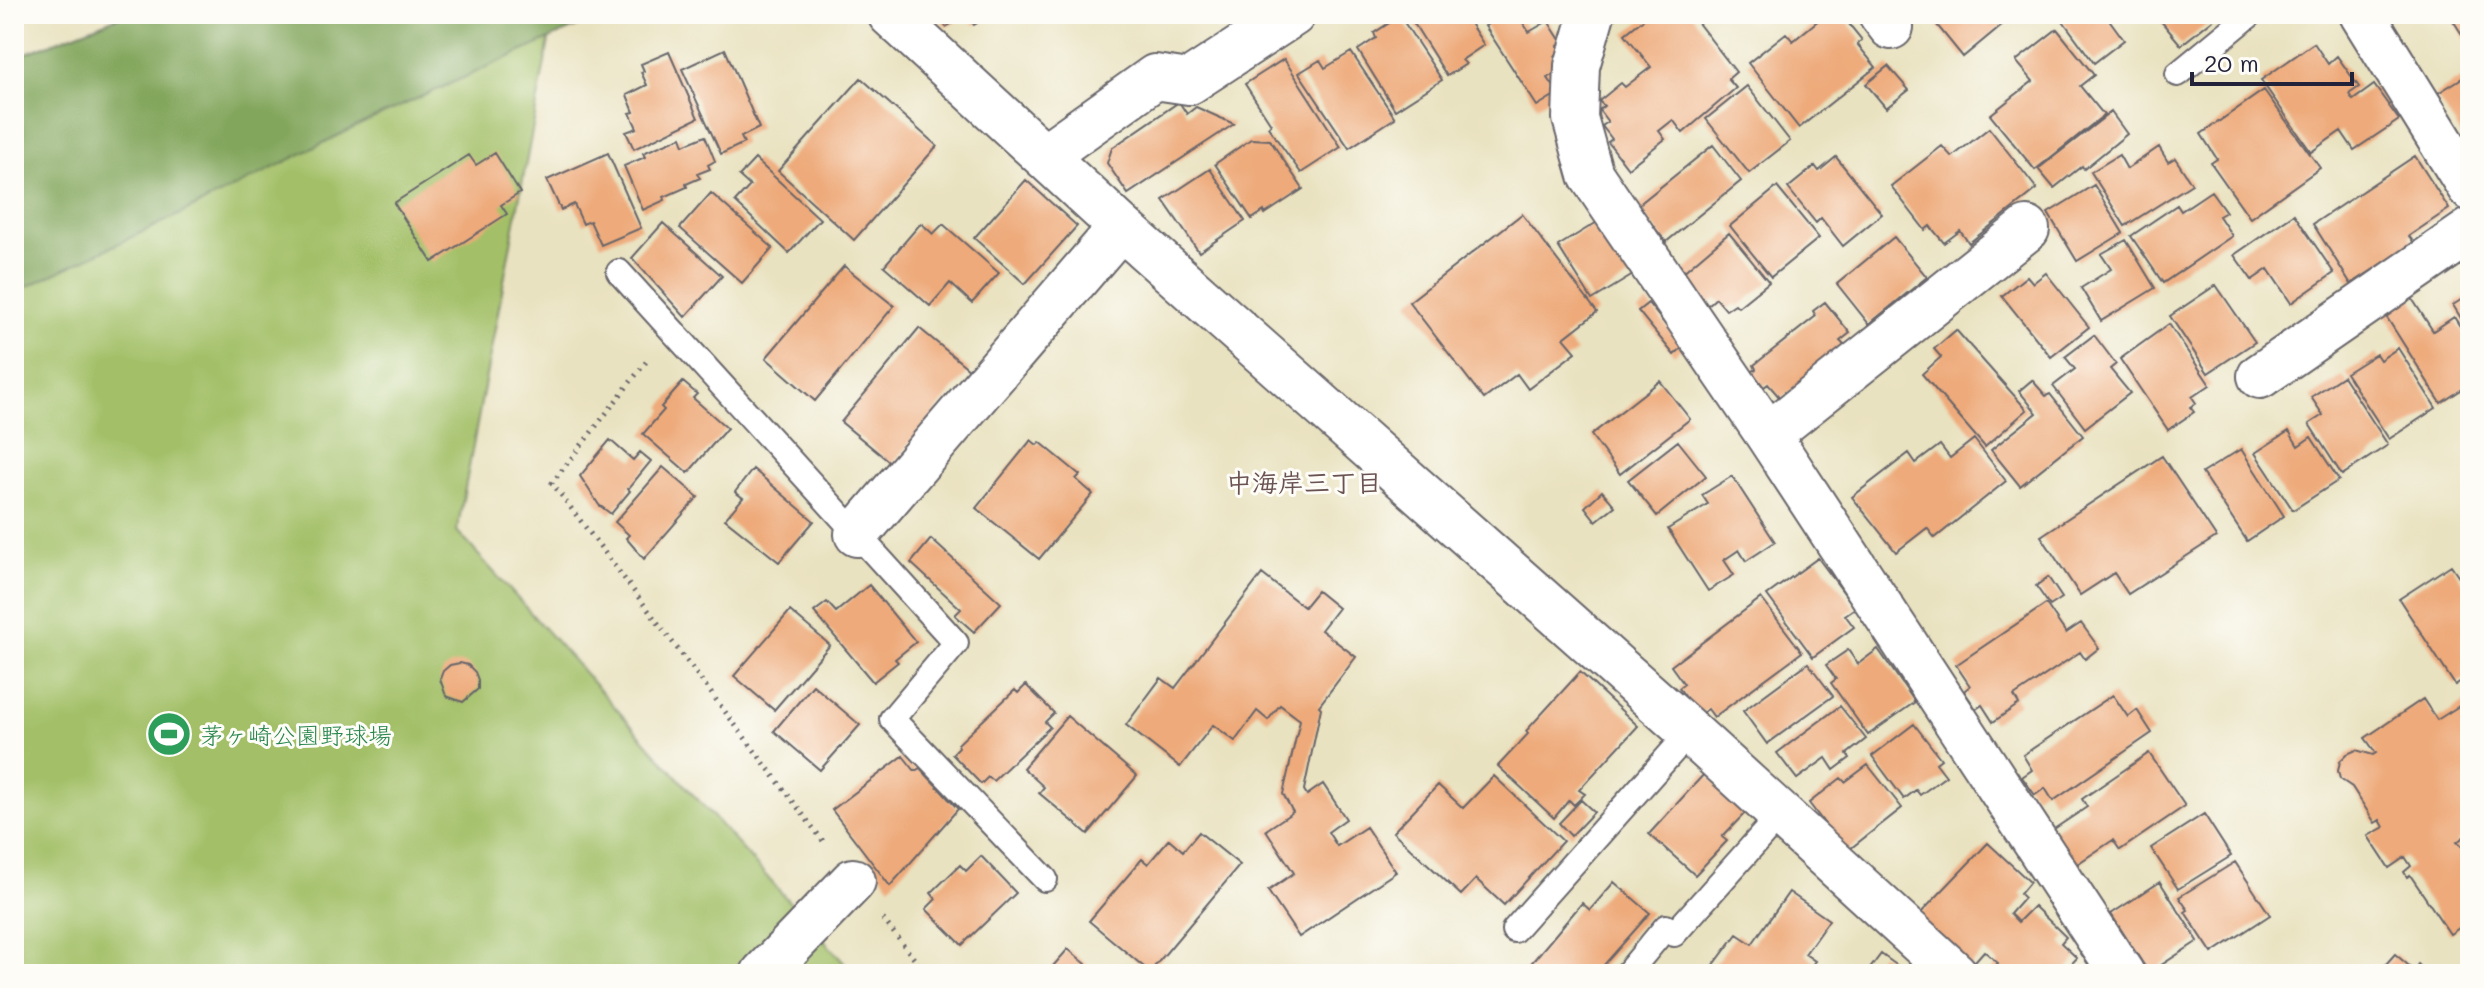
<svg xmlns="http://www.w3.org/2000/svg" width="2484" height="988" font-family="Mali,'Klee One',sans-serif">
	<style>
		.green { fill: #a3c067; stroke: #627151; stroke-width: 2 }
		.forest { fill: #82a65c; stroke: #52644c; stroke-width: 2 }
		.building { fill: #eeaa7a }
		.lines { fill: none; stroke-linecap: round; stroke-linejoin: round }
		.lane-casing { stroke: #68656a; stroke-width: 28 }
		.street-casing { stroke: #68656a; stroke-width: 48 }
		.path { stroke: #68656a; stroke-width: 5; stroke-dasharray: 2 6; stroke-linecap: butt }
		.lane { stroke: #fff; stroke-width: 24 }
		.street { stroke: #fff; stroke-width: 44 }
		.labels { text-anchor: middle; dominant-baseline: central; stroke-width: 6; stroke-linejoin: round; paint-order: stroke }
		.leisure-label { font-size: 24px; fill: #27864d; stroke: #fdfcf7; text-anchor: start }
		.neighbourhood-label { font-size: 26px; font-weight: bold; fill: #695251; stroke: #fdfcf7 }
	</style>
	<rect width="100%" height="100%" fill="#fdfcf7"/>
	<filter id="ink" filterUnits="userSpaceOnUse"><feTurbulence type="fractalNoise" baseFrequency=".0125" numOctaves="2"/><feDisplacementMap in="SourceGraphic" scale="16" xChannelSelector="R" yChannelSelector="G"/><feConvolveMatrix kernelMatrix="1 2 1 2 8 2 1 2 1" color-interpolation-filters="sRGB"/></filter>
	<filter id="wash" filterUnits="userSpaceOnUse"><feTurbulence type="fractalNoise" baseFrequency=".006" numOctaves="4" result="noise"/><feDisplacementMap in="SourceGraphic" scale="32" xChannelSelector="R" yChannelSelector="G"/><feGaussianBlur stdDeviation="1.8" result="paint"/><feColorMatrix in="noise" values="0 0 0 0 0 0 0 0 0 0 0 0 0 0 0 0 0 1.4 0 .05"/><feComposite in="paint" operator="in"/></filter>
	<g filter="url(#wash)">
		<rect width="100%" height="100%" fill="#e9e2c0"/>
		<path class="green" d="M126,14H554L457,531L854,974H14V58Z"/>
		<path class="forest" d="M126,14H605L361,124L195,207L14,293V58Z"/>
		<g id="blocks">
			<path class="building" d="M938,14H992L974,25L967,15L946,27Z
				M1408,14H1464L1484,45L1462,60L1466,64L1447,76Z
				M1503,14H1517L1529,32L1548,21L1562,43L1558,46L1562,51L1554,56L1562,69L1548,78L1558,93L1537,106L1485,26Z
				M1650,14H1691L1736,72L1728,79L1736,88L1683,133L1673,120L1659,131L1665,139L1628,168L1608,142L1612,139L1602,126L1608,122L1599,110L1604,106L1599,101L1621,83L1625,87L1651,67L1625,34Z
				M1826,14H1841L1862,40L1857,44L1876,67L1799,128L1748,63L1786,33L1793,41Z
				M1928,14H2015L1963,57Z
				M2058,14H2105L2124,40L2094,63Z
				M2155,14H2220L2181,45Z
				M2449,14H2470V47Z
				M1400,16L1442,80L1395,110L1358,50L1376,38L1374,33Z
				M2057,29L2094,75L2080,86L2104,115L2035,170L1990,115L2033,81L2016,61Z
				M2314,43L2328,64L2337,56L2359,87L2349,94L2353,100L2374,85L2399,120L2354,150L2341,131L2311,152L2261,80Z
				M725,49L759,128L741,137L744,143L721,154L682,69Z
				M669,52L698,118L634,149L626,132L637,128L630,113L634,112L627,95L647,85L641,72L644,71L641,64Z
				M1351,52L1395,118L1349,148L1299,73L1320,60L1325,68Z
				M1284,59L1341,147L1301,173L1268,127L1271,124L1245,84Z
				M1888,66L1909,90L1886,108L1866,84Z
				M2470,73V139L2466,142L2435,95Z
				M861,78L937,146L854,240L778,171Z
				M1747,86L1790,141L1749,173L1706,119Z
				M2264,90L2320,168L2250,218L2211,163L2217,159L2201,134Z
				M1179,102L1187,114L1196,107L1234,124L1128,194L1107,163L1112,148Z
				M2111,112L2127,134L2084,169L2082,166L2054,188L2038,169Z
				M1989,128L2037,189L1969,243L1960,231L1944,243L1930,226L1925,230L1891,186L1942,146L1952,157Z
				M705,136L715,161L708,165L710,169L697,174L700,178L686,184L687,187L664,197L665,200L643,210L624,166L645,157L643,153L681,137L684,145Z
				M1251,139L1270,140L1303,189L1265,214L1264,211L1252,219L1215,164Z
				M1713,145L1741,181L1666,242L1637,206Z
				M2159,147L2168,162L2175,158L2192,184L2125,226L2091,172L2119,155L2127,169Z
				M495,153L520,193L501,205L507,214L432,262L394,203L469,155L476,165Z
				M608,153L641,228L601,245L590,221L583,224L574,204L561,210L547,180Z
				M2415,156L2449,209L2409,236L2414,243L2351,284L2313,224Z
				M1836,157L1882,214L1843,246L1821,218L1816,223L1788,188L1815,166L1819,171Z
				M755,159L820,219L789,253L735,202L750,186L739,176Z
				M1210,169L1245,221L1199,252L1163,200Z
				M1026,180L1077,226L1025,284L974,238Z
				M2094,185L2123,233L2077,261L2048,213Z
				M1777,187L1819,238L1771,277L1730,226Z
				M2211,191L2226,212L2219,216L2232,236L2163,283L2131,236L2177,205L2181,211Z
				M711,193L773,248L742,283L680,228Z
				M1522,214L1597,312L1564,338L1576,352L1528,389L1517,374L1484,399L1409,302Z
				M2294,214L2334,273L2291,303L2268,269L2252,280L2234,255Z
				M1599,221L1633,275L1592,300L1558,246Z
				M663,223L722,276L685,317L632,258Z
				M921,223L933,234L943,224L999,273L972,303L950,283L930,306L884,266Z
				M1729,233L1769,282L1738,307L1735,304L1726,310L1716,298L1707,306L1681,274Z
				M1894,237L1927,277L1869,324L1837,284Z
				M2126,240L2155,288L2101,321L2081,288L2111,269L2101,254Z
				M844,266L894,306L815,401L766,358Z
				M2046,273L2089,327L2051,357L2002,296L2027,276L2033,283Z
				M2216,285L2255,342L2208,373L2170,316Z
				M2470,294V333L2453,305Z
				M2411,297L2433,331L2454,317L2470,342V384L2441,403L2384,313Z
				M1825,302L1850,333L1840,341L1846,347L1781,399L1768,384L1764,387L1752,372L1756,369L1754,365L1816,316L1813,311Z
				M1648,303L1683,347L1674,355L1638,311Z
				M2169,324L2210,385L2192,397L2196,403L2190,407L2194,412L2168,430L2120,359Z
				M919,328L970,370L892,464L841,422Z
				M1956,330L2027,410L1985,447L1922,374L1941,357L1934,349Z
				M2094,335L2116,364L2110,369L2130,393L2085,428L2053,386L2075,369L2065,357Z
				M2398,348L2436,408L2389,439L2346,373L2376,354L2380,360Z
				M2343,376L2388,445L2342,475L2309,424L2323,415L2311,397Z
				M2032,380L2046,396L2050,394L2083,436L2020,486L1991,450L2037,413L2019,391Z
				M1660,381L1690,419L1620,474L1591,435Z
				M683,382L697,394L693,398L727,428L688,473L643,434L664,410L661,407Z
				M2289,431L2298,446L2311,437L2339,480L2293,510L2255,453Z
				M1974,439L2006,481L1935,538L1927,528L1896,552L1852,497L1909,453L1916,463L1940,445L1950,458Z
				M610,440L633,460L640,452L651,461L628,489L630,491L611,514L599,505L580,476Z
				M1031,440L1037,445L1040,442L1080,475L1076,479L1093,494L1039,559L976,508Z
				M1678,441L1706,476L1657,516L1628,480Z
				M2241,449L2284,516L2247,541L2202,473Z
				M2162,456L2216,537L2128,594L2114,573L2080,595L2041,536Z
				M663,467L698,497L644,559L626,538L629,535L615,522Z
				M753,469L814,521L779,562L725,519L743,498L735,492Z
				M1732,476L1775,542L1746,561L1739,550L1724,560L1734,575L1708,591L1668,529L1708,504L1702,495Z
				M1602,491L1615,506L1596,521L1585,507Z
				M931,539L1001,603L974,632L955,615L961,609L911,563Z
				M1818,558L1855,608L1845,615L1854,627L1813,657L1767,595Z
				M2451,565L2470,593V675L2455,685L2399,599Z
				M1262,574L1304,607L1317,591L1338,608L1321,630L1356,657L1319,706L1321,708L1304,790L1307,795L1323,784L1346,819L1328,832L1337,846L1366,827L1396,872L1299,937L1268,891L1294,873L1266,830L1293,812L1283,794L1300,720L1280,705L1268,720L1257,711L1235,741L1213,725L1180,767L1126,725L1161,678L1175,688Z
				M2048,577L2062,598L2050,606L2036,586Z
				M869,585L916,642L895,659L898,662L873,682L814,612L827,602L836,612Z
				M1761,598L1802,652L1714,717L1708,709L1699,715L1679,688L1684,684L1671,666Z
				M2046,604L2066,633L2081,623L2099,648L2085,659L2080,652L2014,696L2019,704L1993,722L1982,705L1976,709L1964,691L1970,686L1956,665Z
				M790,611L830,645L774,710L734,676Z
				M1878,649L1915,702L1868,735L1831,683L1836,679L1826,665L1848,650L1858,664Z
				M460,663L468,665L475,672L478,680V689L463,702L446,696L440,679L443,671L450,665Z
				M1808,663L1833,696L1767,744L1743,711Z
				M1580,672L1638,726L1579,790L1585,794L1574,805L1569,800L1554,818L1498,766L1528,734L1526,731Z
				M813,685L860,725L820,770L774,731Z
				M1026,685L1054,713L1045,722L1050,727L993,781L988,777L981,784L952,754L959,747L958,744L1015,690L1018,693Z
				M2113,695L2128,717L2137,710L2152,733L2053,801L2045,788L2035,795L2022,777L2032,770L2023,755Z
				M2423,699L2437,720L2470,699V828L2465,836L2457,842L2470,854V917L2465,924L2450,934L2410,875L2407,877L2404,872L2411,866L2405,857L2389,868L2368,836L2384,827L2380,820L2375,823L2352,787L2340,779L2338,771L2340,761L2347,754L2356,750L2373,755L2376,753L2365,738Z
				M1840,706L1866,739L1847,754L1850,758L1834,770L1826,758L1797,779L1777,753Z
				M1067,716L1137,776L1088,834L1039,793L1044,787L1023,768Z
				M1914,724L1941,759L1936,763L1946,776L1920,795L1916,790L1904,799L1872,756Z
				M2149,753L2185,806L2120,850L2113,840L2074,866L2051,831L2087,807L2082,799Z
				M903,756L915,771L920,768L958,809L890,886L832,810Z
				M1868,765L1902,808L1846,852L1809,803L1841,778L1845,782Z
				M1705,773L1746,812L1722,837L1727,841L1695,875L1649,834Z
				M1494,776L1563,841L1504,905L1476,879L1461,895L1393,832L1438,785L1463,808Z
				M1581,800L1594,812L1571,836L1559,823Z
				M2204,814L2231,856L2178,889L2151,848Z
				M1199,832L1240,865L1150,972L1089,921L1142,859L1148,864L1169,839L1183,851Z
				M1988,843L2030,882L2020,894L2024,898L2010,914L2018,922L2034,906L2066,937L2061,943L2077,958L2062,974H1994L1991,971L1998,963L1984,951L1969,968L1916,918Z
				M981,856L1016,893L962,945L926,909L936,899L931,893L960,865L966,871Z
				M2235,862L2270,915L2212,953L2185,912L2188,910L2179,897Z
				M1614,882L1650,913L1596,974H1522L1582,903L1590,910Z
				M2160,882L2198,941L2149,973L2111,914Z
				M1789,892L1829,920L1805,954L1815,961L1805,974H1707L1737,934L1752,944Z
				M1068,949L1098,974H1046Z
				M1881,954L1909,974H1866Z
				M2395,954L2414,970L2418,964L2425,971L2423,974H2377Z
				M2470,959V974H2461Z"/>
		</g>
	</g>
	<g filter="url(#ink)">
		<use href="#blocks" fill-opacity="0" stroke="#68656a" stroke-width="2"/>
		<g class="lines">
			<g class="lane-casing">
				<path id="lane" d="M2178,74L2251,14
					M619,272L956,643L892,719L1045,879
					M1514,930L1690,732
					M1627,974L1666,927L1674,934L1781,814"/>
			</g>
			<g class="street-casing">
				<path id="street" d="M890,14L1121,227L1690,732L1955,974
					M1592,14L1577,66L1575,118L1591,175L1768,435L2122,974
					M1881,14L1891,27
					M2362,14L2470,188
					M1044,156L1155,77L1189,82L1293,14
					M2260,376L2470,231
					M1768,435L2027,229
					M857,534L1121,227
					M763,974L853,881"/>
			</g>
			<path class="path" d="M646,362L552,483L823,841
				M883,919L926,974"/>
			<use href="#lane" class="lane"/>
			<use href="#street" class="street"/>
		</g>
	</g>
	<defs>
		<g id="stadium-disc" transform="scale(2.3)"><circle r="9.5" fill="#2e9e5b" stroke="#fdfcf7"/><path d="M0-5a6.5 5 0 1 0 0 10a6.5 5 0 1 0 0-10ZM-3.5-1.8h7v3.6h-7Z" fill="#fff"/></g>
	</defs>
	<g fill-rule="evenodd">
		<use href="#stadium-disc" x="169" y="734"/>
	</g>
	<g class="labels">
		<g class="leisure-label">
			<text x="200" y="734">茅ヶ崎公園野球場</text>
		</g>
		<g class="neighbourhood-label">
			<text x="1304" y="482">中海岸三丁目</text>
		</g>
	</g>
	<rect width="2484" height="988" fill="none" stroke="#fdfcf7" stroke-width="48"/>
	<path d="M2192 72v12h160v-12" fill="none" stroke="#22223b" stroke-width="4"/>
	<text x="2204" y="72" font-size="24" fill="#22223b" stroke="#fdfcf7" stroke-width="6" paint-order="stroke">20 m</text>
</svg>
